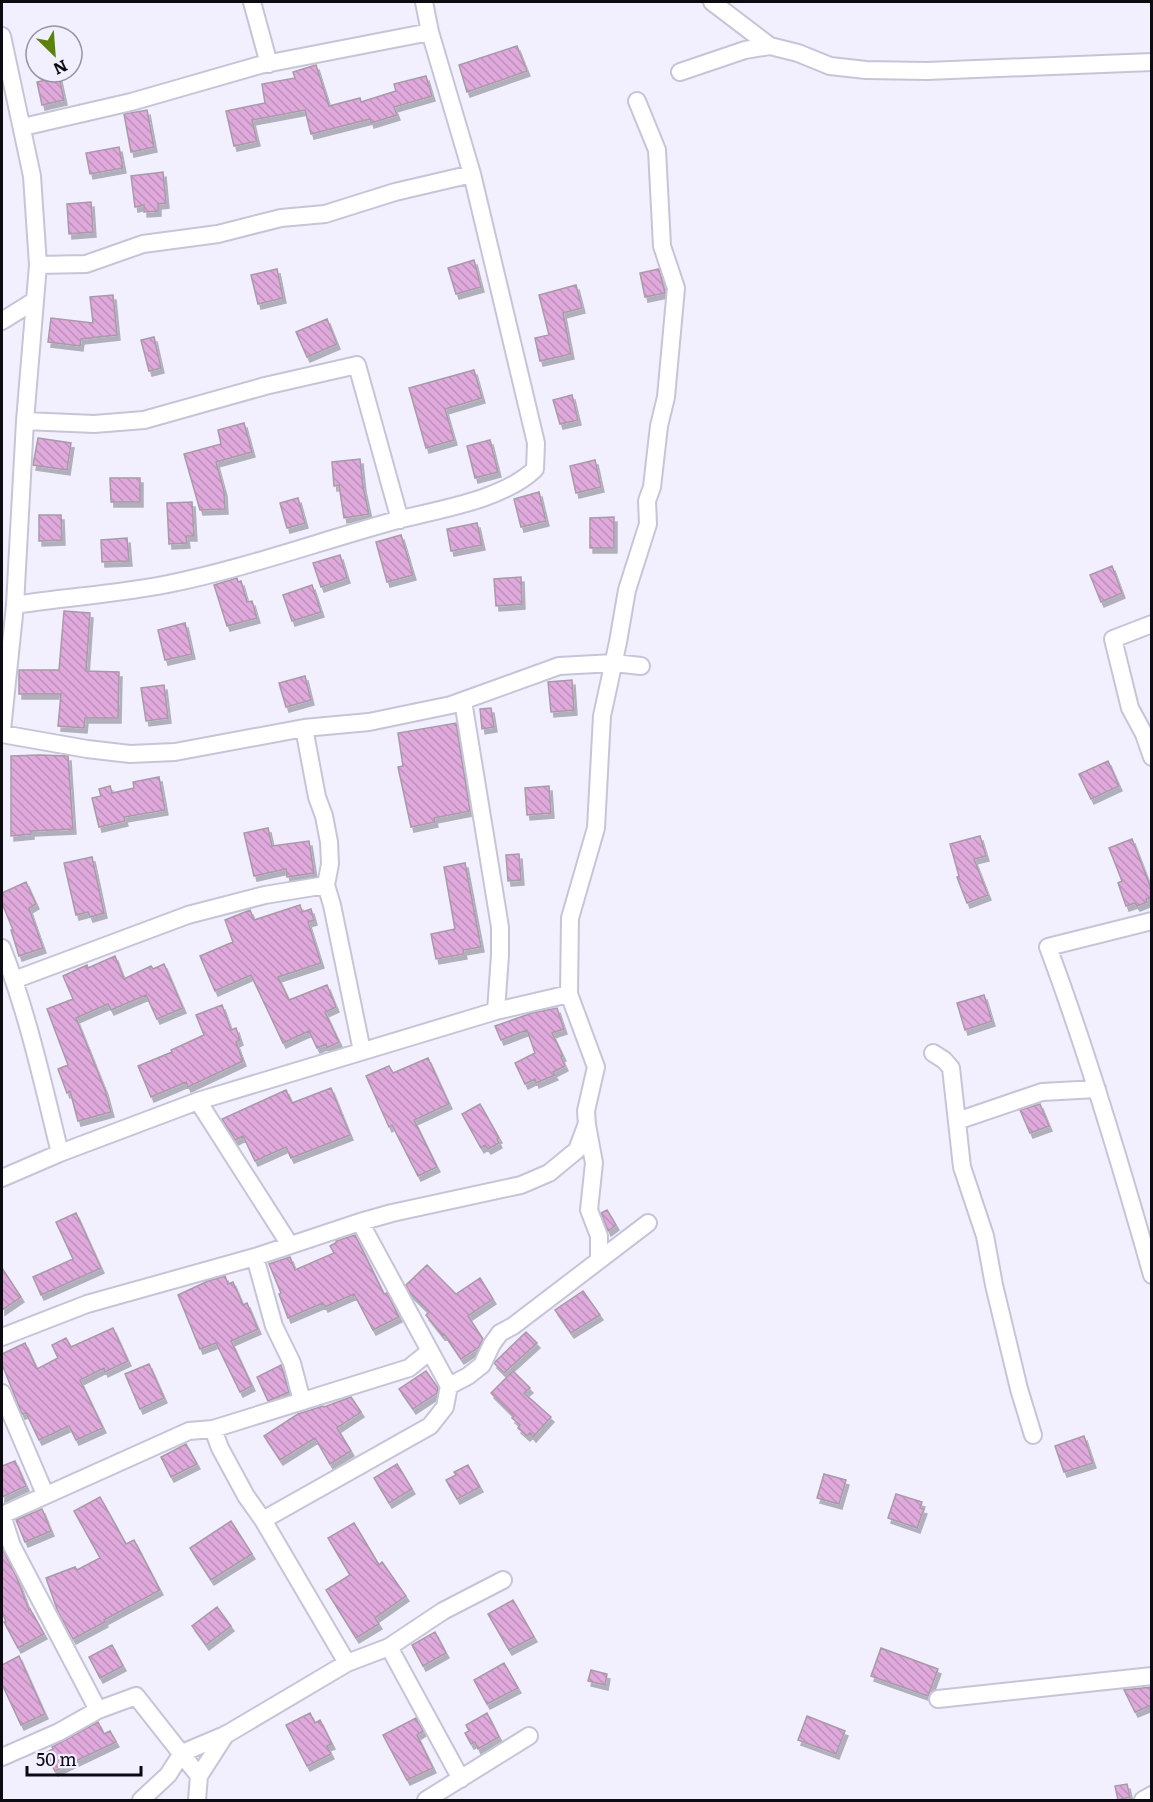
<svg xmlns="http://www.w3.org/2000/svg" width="1153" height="1802" font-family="Literata,serif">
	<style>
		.building { fill: url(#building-back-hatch); stroke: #a99aa8; stroke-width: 1.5; filter: url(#shadow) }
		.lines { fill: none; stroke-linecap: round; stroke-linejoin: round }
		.minor-casing { stroke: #c8c4d7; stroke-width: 20 }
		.minor { stroke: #fff; stroke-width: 16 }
	</style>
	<defs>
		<pattern id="building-back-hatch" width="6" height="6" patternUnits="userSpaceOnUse" patternTransform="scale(1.5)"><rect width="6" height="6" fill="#dfa9db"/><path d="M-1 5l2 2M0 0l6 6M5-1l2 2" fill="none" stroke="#be90bb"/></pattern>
		<filter id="shadow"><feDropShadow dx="3" dy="5" stdDeviation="0" flood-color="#0004"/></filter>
	</defs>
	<rect width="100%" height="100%" fill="#f2efff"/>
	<path class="building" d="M517,46L527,71L467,92L459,65Z
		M316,65L329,106L360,98L361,102L396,91L394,84L426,76L432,96L394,107L397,115L371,123L370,119L311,134L305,110L252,120L257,141L234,146L226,111L265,103L262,84L295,78L293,72Z
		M59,77L64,100L42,105L37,82Z
		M147,110L154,147L131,152L124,114Z
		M119,147L123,168L90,174L86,153Z
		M163,172L166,203L158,204V211L144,212V205L135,207L131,176Z
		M91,202L93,232L69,234L67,204Z
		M474,260L481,287L456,294L448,268Z
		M277,269L283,298L258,304L251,275Z
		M659,269L665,293L645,297L640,273Z
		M576,285L582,308L563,313L571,354L540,361L535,338L549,335L539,295Z
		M113,295L117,335L81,339L80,346L48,342L51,318L93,323L90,297Z
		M327,319L337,344L307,357L296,332Z
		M154,337L161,368L149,371L141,340Z
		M474,370L482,398L445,409L454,440L426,448L409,388Z
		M572,395L578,420L560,424L553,400Z
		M244,423L252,452L216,462L224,491L225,509L200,510L184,454L221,444L218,430Z
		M38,438L71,443L67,470L33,465Z
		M490,440L498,472L475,478L467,446Z
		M360,459L363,487L369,514L344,518L339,485L334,486L332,462Z
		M595,460L601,487L576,493L570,466Z
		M110,478H140V502H111Z
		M539,492L546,521L521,527L514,499Z
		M298,498L305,523L287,528L280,503Z
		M192,502L194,536H186L187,543L169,544L167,503Z
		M39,515H61L62,540L39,541Z
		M614,517V548H590V518Z
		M477,523L482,545L451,551L447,529Z
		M401,535L413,575L387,582L376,542Z
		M127,538L129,561L102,562L101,540Z
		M340,555L347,578L321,587L313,563Z
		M1112,566L1122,593L1101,602L1090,575Z
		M521,577L522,604L496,606L494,579Z
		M237,578L238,582L241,581L247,602L252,601L257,618L227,626L214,585Z
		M312,585L321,612L292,621L283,595Z
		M64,611L90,613L86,671L119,672L118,718H85L84,728L58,726L61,694H19V670H59Z
		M185,623L192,654L165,660L158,630Z
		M305,676L311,700L286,707L279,683Z
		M572,680L574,710L551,712L548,682Z
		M164,685L168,718L146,721L141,688Z
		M491,708L494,727L482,729L480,709Z
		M456,723L470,811L434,818L435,822L411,827L398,767L403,766L398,733Z
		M39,755L68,756L73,829L31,831V834L11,836V756Z
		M1108,761L1119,786L1091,799L1079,774Z
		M159,777L165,810L124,817L125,821L99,827L92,798L101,796L99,789L110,786L112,793L134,788L133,782Z
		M549,786L551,813L527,815L525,788Z
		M268,828L272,846L309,841L314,873L287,877L286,869L254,876L244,833Z
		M980,836L986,856L974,859L988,895L967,903L957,877L959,876L950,844Z
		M1132,839L1152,891V897L1146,899L1147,902L1137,906L1135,903L1126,906L1118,883L1122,881L1109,848Z
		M519,854L521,880L508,881L506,855Z
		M92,857L104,913L90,917L88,912L76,915L64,863Z
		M465,863L481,947L463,950L464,954L436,959L431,934L455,929L444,867Z
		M26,882L36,904L29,908L43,948L19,956L11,930H13L2,903V893Z
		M300,905L302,912L311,909L314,920L308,922L321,963L278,977L289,1000L327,985L336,1007L325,1012L339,1042L327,1048L326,1044L317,1048L309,1031L283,1043L251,975L215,991L200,956L233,942L225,920L250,910L254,920Z
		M115,956L124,979L151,966L153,969L164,964L183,1008L157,1019L146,995L111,1010L108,1004L76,1018L105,1090L111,1112L78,1121L70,1091L67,1093L58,1069L68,1065L47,1009L73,999L63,976L87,965L88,968Z
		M984,995L992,1021L965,1030L957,1003Z
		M222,1005L231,1030L236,1028L240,1040L236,1042L243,1061L188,1087L186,1082L151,1097L138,1066L172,1052L171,1050L204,1035L196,1015Z
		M557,1008L564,1029L552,1033L563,1056L561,1057L565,1066L553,1072L555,1075L536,1083L535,1079L525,1084L515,1063L535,1053L527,1030L501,1040L495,1026L532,1013Z
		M428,1058L449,1104L414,1120L437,1167L418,1176L392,1125L389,1127L366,1076L389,1066L393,1073Z
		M331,1088L350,1135L291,1158L286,1147L255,1161L243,1136L235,1140L222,1119L286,1090L292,1103Z
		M480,1104L499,1138L497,1139L499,1143L488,1149L485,1145L481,1148L462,1114Z
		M1040,1104L1049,1126L1030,1133L1020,1110Z
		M607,1210L616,1225L608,1231L601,1213Z
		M76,1213L101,1268L41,1295L33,1277L73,1259L56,1222Z
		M355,1235L384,1294L387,1293L399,1317L373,1330L354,1294L325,1307L323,1303L288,1318L279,1294L281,1293L269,1264L290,1257L295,1270L334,1253L330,1246L337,1242L336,1241Z
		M427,1265L456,1294L480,1278L493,1299L468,1316L483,1339L479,1347L461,1359L444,1334L442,1335L426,1315L429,1312L410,1293L406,1285Z
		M2,1268L21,1297L2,1310Z
		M225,1276L228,1284L233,1282L243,1305L247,1303L258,1329L231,1341L252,1386L240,1392L216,1343L200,1349L178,1295L208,1281Z
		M583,1291L600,1315L571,1333L555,1310Z
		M113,1328L128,1361L105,1372L104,1368L80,1380L103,1428L76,1440L69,1426L39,1440L26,1413L22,1414L2,1364V1354L25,1343L37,1369L58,1358L52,1345L66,1338L71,1347Z
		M526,1332L537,1343L504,1373L494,1363L496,1361Z
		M149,1364L164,1398L140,1409L125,1374Z
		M281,1365L289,1392L268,1401L257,1377Z
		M426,1371L438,1388L437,1393L413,1409L399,1389Z
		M513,1371L530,1388L524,1393L551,1417L533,1437L530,1433L527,1436L518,1428L520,1425L512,1418L514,1416L491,1393Z
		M351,1397L361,1412L337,1428L351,1451L330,1464L315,1438L280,1460L264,1436L298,1414L323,1406L324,1407Z
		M1084,1436L1093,1463L1064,1472L1055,1446Z
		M186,1444L197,1464L171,1477L161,1457Z
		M15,1461L26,1486L2,1497V1466Z
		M397,1464L412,1489L389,1503L374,1478Z
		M468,1465L480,1487L457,1499L446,1480L456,1475L454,1472Z
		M824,1474L846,1480L839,1504L817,1498Z
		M896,1494L922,1502L920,1508L924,1509L917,1528L888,1518Z
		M100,1497L126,1544L134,1540L160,1590L104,1620L105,1622L73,1639L58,1612L46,1578L75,1567L77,1570L100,1558L74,1511Z
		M42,1509L51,1531L25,1542L16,1520Z
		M231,1521L252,1554L211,1580L190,1548Z
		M354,1523L379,1565L382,1562L406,1596L375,1618L379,1624L356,1638L326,1590L350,1575L328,1538Z
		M2,1548L17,1578L29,1610L30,1609L44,1634L18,1648L4,1622H6L2,1611Z
		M513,1600L534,1637L509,1650L488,1614Z
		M217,1607L231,1626L206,1645L192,1626Z
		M435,1632L446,1653L423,1666L412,1645Z
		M112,1645L123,1666L100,1678L89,1657Z
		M881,1648L938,1669L928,1696L871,1676Z
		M19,1656L45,1714L21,1725L2,1684V1665Z
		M504,1663L518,1688L487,1704L474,1680Z
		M591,1670L607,1674L605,1685L588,1681Z
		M1152,1687V1705L1135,1712L1124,1690Z
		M310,1713L315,1723L320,1720L332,1744L327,1746L331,1754L307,1766L286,1725Z
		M487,1713L499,1737L478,1749L475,1742L471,1744L465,1733L469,1731L466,1725Z
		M807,1716L845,1731L836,1754L798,1740Z
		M416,1718L423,1731L417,1735L433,1768L407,1780L383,1735Z
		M98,1722L104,1734L110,1731L116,1742L55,1771L45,1753L53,1749L52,1747Z
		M1127,1784L1130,1797L1118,1800L1115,1786Z"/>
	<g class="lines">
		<g class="minor-casing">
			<path id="minor" d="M252,2L269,64
				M712,2L770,46L798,53L830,66L866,70L927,71L1152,62
				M2,36L32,176L38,265L25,421L15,605L2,730
				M680,72L745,50L770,46
				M23,127L131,102L260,65L430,32
				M38,265L86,264L143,244L218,234L281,218L325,214L395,192L472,174
				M2,321L34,301
				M25,421L94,424L144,420L265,386L357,365L400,520
				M15,605C66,597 118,594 168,584C247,568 323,540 401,519C442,509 504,499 535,469L536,443L472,174L430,32L424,2
				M1152,624L1113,639L1130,708L1144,734L1152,757
				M463,701L500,927V955L496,1011
				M304,728L317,797L324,816L329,842L330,864L326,885L332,905L362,1051
				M2,734L87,749L130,754L175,752L304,728L369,722L451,705L559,666L614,663L641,666
				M1152,921L1048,947C1088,1054 1121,1165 1152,1275
				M2,948C28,1014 43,1084 60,1153
				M14,980L188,915L265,895L326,885
				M933,1053L944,1060L951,1068L962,1167L985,1236L994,1285L1019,1389L1033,1435
				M198,1101L290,1245
				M957,1121L1042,1092L1097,1089
				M2,1178L60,1153L198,1101L496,1011L569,994
				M360,1222L449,1386
				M255,1257L274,1326L292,1363L302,1401
				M599,1259V1236L589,1210L594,1163L587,1125L586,1111L596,1067L569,994L570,918L596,828L602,716L618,642L627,590L648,524L647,501L652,487L659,426L666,397L676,288L662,246L657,150L637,101
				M2,1337L87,1304L255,1257L360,1222L392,1213L521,1185L549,1173L577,1150L586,1126
				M2,1393L45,1494
				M213,1429L220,1448L246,1496L263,1520L347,1663
				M2,1515L189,1431L213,1429L409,1368L430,1351
				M2,1515L12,1546L98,1710
				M263,1520L430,1426L445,1407L449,1386L468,1376L482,1365L492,1344L500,1333L513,1326L648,1223
				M389,1647L461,1779
				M938,1699L1152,1676
				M2,1757L59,1732L98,1710L136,1696L199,1776
				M141,1800L168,1775L182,1753L227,1734L347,1663L389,1647L443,1611L503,1580
				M197,1800L199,1776L226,1734
				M426,1800L529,1736
				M1143,1800L1152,1795"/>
		</g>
		<use href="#minor" class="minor"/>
	</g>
	<rect width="1153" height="1802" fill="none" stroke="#0c0b11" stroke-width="6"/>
	<g transform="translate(54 54) rotate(155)"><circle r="28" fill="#f2efff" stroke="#9694a0" stroke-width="1.5"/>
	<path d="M0-4.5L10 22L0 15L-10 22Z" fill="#5a830a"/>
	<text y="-9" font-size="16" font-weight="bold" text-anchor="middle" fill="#0c0b11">N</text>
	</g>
	<path d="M27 1766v9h114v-9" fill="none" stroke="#0c0b11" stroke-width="3"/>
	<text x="36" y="1766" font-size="18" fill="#0c0b11" stroke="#f2efff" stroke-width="4.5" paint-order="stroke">50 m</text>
</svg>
